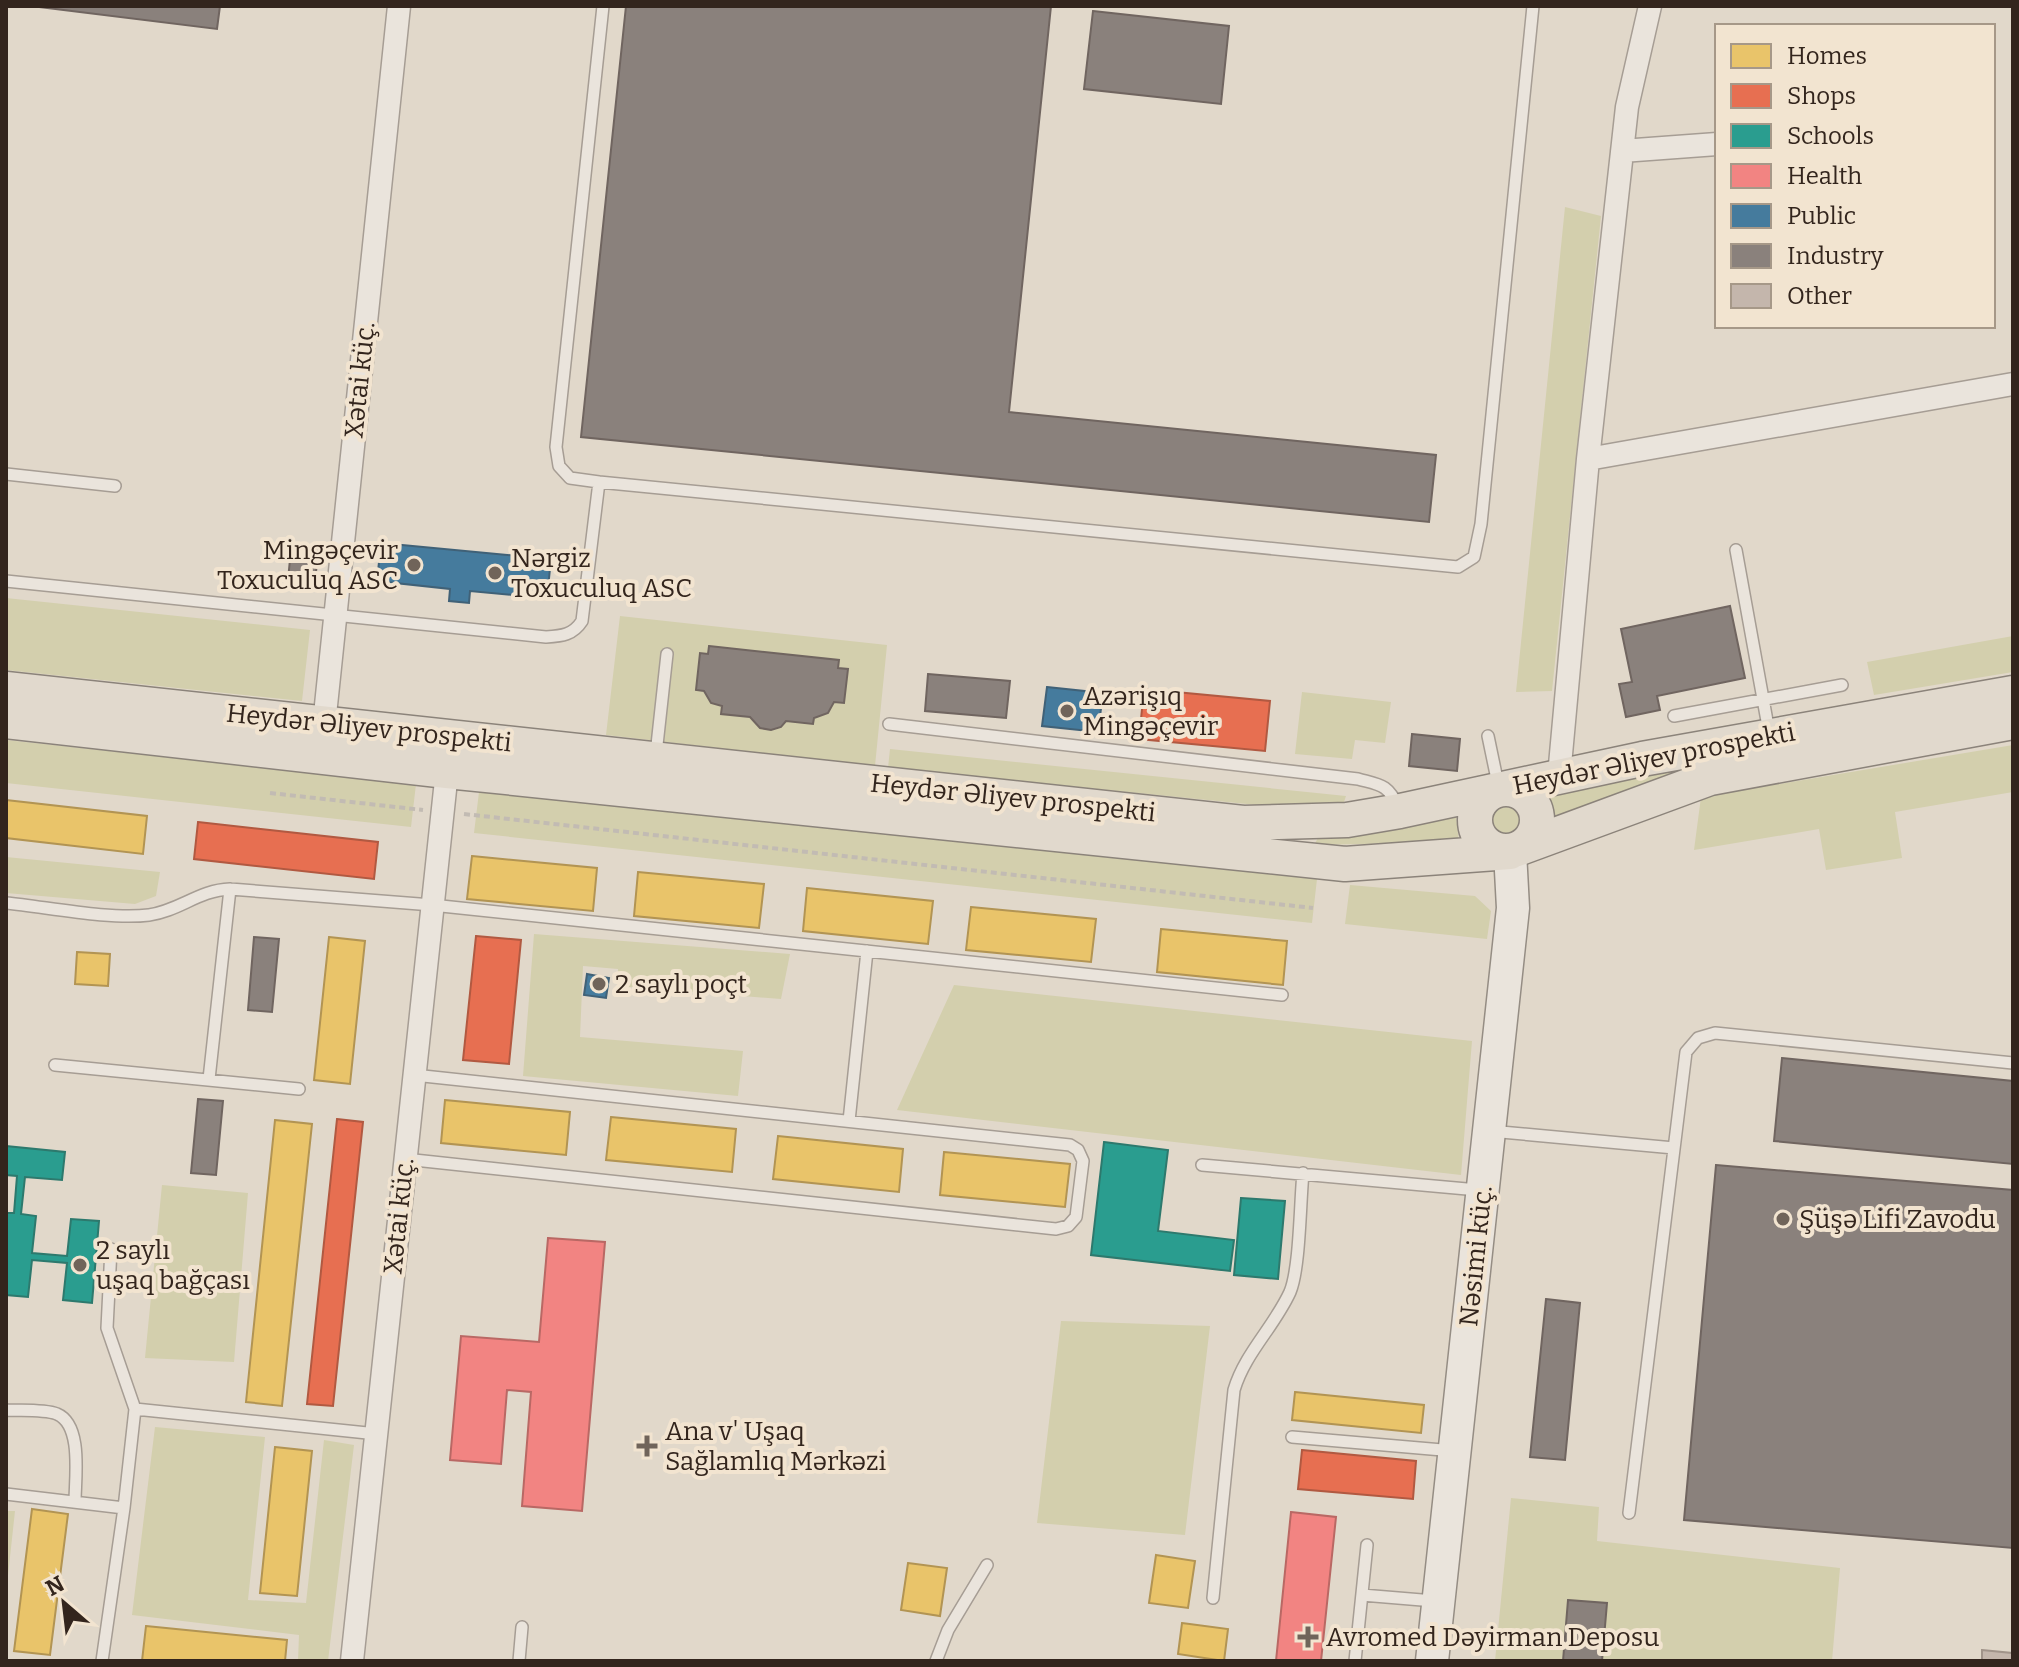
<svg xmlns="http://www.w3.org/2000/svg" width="2019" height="1667" font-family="Bitter,serif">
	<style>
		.green { fill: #d3cfad }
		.homes { fill: #e9c46a; stroke: #b29453; stroke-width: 2 }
		.shops { fill: #e76f51; stroke: #b15941; stroke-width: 2 }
		.schools { fill: #2a9d8f; stroke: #2d796d; stroke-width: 2 }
		.health { fill: #f28482; stroke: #b96864; stroke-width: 2 }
		.public { fill: #457b9d; stroke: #406177; stroke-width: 2 }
		.industry { fill: #8a817c; stroke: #706560; stroke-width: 2 }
		.building { fill: #c4b6ac; stroke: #a1948a; stroke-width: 2 }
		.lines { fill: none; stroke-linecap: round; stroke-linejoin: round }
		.lane-casing { stroke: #a69d94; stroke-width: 14 }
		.street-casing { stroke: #a69d94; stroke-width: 25 }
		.secondary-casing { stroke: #958d84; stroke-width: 35 }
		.primary-casing { stroke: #8b837a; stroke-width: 37 }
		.path { stroke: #c2bbb3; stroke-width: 4; stroke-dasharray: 6 4; stroke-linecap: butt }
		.lane { stroke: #eae4dc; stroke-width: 11 }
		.street { stroke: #eae4dc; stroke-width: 22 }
		.secondary { stroke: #eae4dc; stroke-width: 32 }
		.primary { stroke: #e1d9cd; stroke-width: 34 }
		.poi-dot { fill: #70645a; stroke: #f2e4d0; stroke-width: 3 }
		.labels { text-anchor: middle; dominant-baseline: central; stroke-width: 8; stroke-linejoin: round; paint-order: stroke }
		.street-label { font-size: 26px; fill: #33251d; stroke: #f2e4d0 }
		.poi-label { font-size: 26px; fill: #33251d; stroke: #f2e4d0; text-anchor: start }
	</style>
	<rect width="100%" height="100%" fill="#e1d8ca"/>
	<path class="green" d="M1565,207L1601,216L1552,691L1516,692Z
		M6,598L310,630L302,701L6,670Z
		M620,616L887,645L875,766L606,735Z
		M2013,636V672L1874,695L1867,662Z
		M1302,692L1391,702L1385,743L1355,740L1352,759L1295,754Z
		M6,740L416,784L411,827L6,783Z
		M2013,745V792L1895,812L1902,858L1826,870L1819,829L1694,850L1701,797Z
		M890,749L1346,796L1343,805L1267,806L888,768Z
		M1676,768L1677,774L1554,817L1548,797Z
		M479,792L1317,879L1312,923L474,833Z
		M1492 821a14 14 0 1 1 28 0a14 14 0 1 1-28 0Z
		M1456,816L1459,842L1314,845L1318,838Z
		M6,857L160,872L156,896L135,904L6,893Z
		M1350,885L1475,896L1491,911L1487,939L1345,924Z
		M534,934L790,954L781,999L618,986V969L583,966L580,1037L743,1051L738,1096L523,1076Z
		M954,985L1472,1041L1461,1175L897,1110Z
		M162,1185L248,1193L234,1362L145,1358Z
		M1061,1321L1210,1326L1185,1535L1037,1523Z
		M155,1427L265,1437L248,1600L306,1603L324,1440L354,1445L328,1661H298L299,1635L132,1615Z
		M1511,1498L1599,1507L1597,1541L1840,1568L1832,1661H1495Z
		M6,1511H15L6,1594Z"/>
	<path class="homes" d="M6,800L147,816L143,854L6,838Z
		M472,856L597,868L593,911L467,899Z
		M638,872L764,884L759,928L634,916Z
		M807,888L933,901L928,944L803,931Z
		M971,907L1096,919L1091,962L966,950Z
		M1161,929L1287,941L1283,985L1157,972Z
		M329,937L365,941L350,1084L314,1080Z
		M77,952L110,954L108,986L75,984Z
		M445,1100L570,1112L566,1155L441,1143Z
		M611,1117L736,1129L732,1172L606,1160Z
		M275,1120L312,1124L282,1406L246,1402Z
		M778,1136L903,1149L899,1192L773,1179Z
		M944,1152L1070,1164L1065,1207L940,1195Z
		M1295,1392L1424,1405L1421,1433L1292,1420Z
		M275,1447L312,1451L297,1596L260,1593Z
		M32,1509L68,1514L50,1655L14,1651Z
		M1156,1555L1195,1561L1188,1608L1149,1603Z
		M908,1563L947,1568L940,1616L901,1610Z
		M1182,1623L1228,1629L1224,1661L1178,1654Z
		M146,1626L287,1640L285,1661H142Z"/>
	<path class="shops" d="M1144,689L1270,701L1265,751L1139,739Z
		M198,822L378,842L374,879L194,859Z
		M476,936L521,940L509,1064L463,1060Z
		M337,1119L363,1122L333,1406L307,1404Z
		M1302,1450L1416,1461L1413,1499L1298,1489Z"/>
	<path class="schools" d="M1104,1142L1168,1150L1158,1231L1234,1240L1230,1271L1091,1255Z
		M6,1146L65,1152L62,1180L25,1177L21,1214L36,1216L32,1253L67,1256L71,1219L99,1221L92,1303L63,1300L67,1263L32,1260L28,1297L6,1295V1213H14L17,1176L6,1175Z
		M1241,1198L1285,1201L1278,1279L1234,1275Z"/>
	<path class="health" d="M548,1238L605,1242L582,1511L522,1506L531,1392L507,1390L501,1464L450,1460L461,1336L539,1342Z
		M1291,1512L1336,1517L1321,1661H1276Z"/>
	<path class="public" d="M381,543L551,559L547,598L470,591L469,603L449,601L450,589L377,581Z
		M1047,687L1103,693L1098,732L1042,726Z
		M587,974L609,978L606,998L584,995Z"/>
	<path class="industry" d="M31,6H220L217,29Z
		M626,6H1051L1009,412L1436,455L1429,522L581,437Z
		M1093,11L1229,26L1221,104L1084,89Z
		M291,549L318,551L315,583L288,580Z
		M1730,606L1745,678L1657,696L1660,710L1626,717L1619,684L1632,682L1621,629Z
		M709,646L839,660L838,668L848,669L844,703L834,702L828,713L814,718L813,724L786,721L781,727L771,730L760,728L750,717L721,714L722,706L711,703L704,691L696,690L700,653L708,654Z
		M928,674L1010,681L1006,718L925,711Z
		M1412,734L1460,739L1457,771L1409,766Z
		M254,937L279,939L272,1012L248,1010Z
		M1782,1058L2013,1081V1164L1774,1141Z
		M198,1099L223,1101L216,1175L191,1173Z
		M1716,1165L2013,1190V1548L1684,1520Z
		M1546,1299L1580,1303L1565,1460L1530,1457Z
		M1568,1600L1607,1603L1602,1661H1563Z"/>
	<path class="building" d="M1982,1650L2012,1653V1661H1982Z"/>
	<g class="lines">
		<g class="lane-casing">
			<path id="lane" d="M6,474L115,486
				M599,482L570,478L559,466L556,447L603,6
				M1736,550L1769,732
				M6,581L546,637C562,636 573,635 582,621L599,482L1458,567L1474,557L1481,524L1533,6
				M1674,716L1842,685
				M889,724L1358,779C1380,785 1388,784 1398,807
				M1488,736L1498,784
				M656,754L667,654
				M6,903C47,907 110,920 149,915C179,911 199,890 230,889L432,905L1282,995
				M55,1065L299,1089
				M209,1079L230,889
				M849,1121L867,951
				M1490,1131L1674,1148
				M405,1159L1056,1229L1068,1226L1076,1217L1083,1161L1078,1150L1070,1145L414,1075
				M1202,1165L1478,1190
				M111,1249L107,1328L135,1409
				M6,1410C21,1411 43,1409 57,1414C83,1425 75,1478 75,1502
				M1292,1437L1454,1451
				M6,1494L124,1508
				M1629,1513L1686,1052L1698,1038L1715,1033L2013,1063
				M1362,1595L1434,1601
				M1213,1598L1234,1390C1245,1353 1274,1327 1290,1292C1300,1268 1300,1202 1303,1173
				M102,1661L124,1508L135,1409L377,1434
				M519,1661L522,1627
				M936,1661L948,1630L987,1565
				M1355,1661L1367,1545"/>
		</g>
		<g class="street-casing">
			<path id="street" d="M1622,151L1717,144
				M1588,459L2013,384
				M323,734L399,6
				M1559,776L1588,459L1627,107L1650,6
				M352,1661L447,771"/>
		</g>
		<g class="secondary-casing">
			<path id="secondary" d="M1432,1661L1513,908L1510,852"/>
		</g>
		<g class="primary-casing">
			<path id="primary" d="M6,689L1243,823L1347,820L1400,811L1642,759L2013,693
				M6,721L447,771L1345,864L1510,852
				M1475 820a31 31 0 1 1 62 0a31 31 0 1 1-62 0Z
				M1520,848L1710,778L2013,722"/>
		</g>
		<path class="path" d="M270,793L423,810
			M464,814L1313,908"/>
		<use href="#lane" class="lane"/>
		<use href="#street" class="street"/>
		<use href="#secondary" class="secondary"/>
		<use href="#primary" class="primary"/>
	</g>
	<g class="poi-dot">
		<circle cx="414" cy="565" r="8"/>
		<circle cx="495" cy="573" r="8"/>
		<circle cx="1067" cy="711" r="8"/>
		<circle cx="599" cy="984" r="8"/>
		<circle cx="1783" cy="1219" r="8"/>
		<circle cx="80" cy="1265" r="8"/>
		<path d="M643 1434h8v8h8v8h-8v8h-8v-8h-8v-8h8z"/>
		<path d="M1304 1625h8v8h8v8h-8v8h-8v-8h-8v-8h8z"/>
	</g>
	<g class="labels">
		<g class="street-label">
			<text transform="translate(360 380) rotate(-84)">Xətai küç.</text>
			<text transform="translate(369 728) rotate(6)">Heydər Əliyev prospekti</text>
			<text transform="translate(1654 759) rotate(-11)">Heydər Əliyev prospekti</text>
			<text transform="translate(1013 798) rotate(6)">Heydər Əliyev prospekti</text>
			<text transform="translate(399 1216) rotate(-84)">Xətai küç.</text>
			<text transform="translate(1476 1256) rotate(-84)">Nəsimi küç.</text>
		</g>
		<g class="poi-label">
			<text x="398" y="550" text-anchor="end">Mingəçevir<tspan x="398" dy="30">Toxuculuq ASC</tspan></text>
			<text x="511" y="558">Nərgiz<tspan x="511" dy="30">Toxuculuq ASC</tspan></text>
			<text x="1083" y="696">Azərişıq<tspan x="1083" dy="30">Mingəçevir</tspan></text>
			<text x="615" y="984">2 saylı poçt</text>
			<text x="1799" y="1219">Şüşə Lifi Zavodu</text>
			<text x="96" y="1250">2 saylı<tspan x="96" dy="30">uşaq bağçası</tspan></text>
			<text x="665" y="1431">Ana v' Uşaq<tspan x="665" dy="30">Sağlamlıq Mərkəzi</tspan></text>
			<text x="1326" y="1637">Avromed Dəyirman Deposu</text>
		</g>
	</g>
	<rect width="2019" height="1667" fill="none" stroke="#33251d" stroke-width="16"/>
	<rect x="1715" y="24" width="280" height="304" fill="#f2e4d0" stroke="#a69888" stroke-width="2"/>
	<rect x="1731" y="44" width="40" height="24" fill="#e9c46a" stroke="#a69888" stroke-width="2"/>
	<text x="1787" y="64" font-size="24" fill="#33251d">Homes</text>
	<rect x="1731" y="84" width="40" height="24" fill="#e76f51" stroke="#a69888" stroke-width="2"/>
	<text x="1787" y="104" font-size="24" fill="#33251d">Shops</text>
	<rect x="1731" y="124" width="40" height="24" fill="#2a9d8f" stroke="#a69888" stroke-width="2"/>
	<text x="1787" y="144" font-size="24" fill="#33251d">Schools</text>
	<rect x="1731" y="164" width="40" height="24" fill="#f28482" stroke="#a69888" stroke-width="2"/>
	<text x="1787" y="184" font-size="24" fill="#33251d">Health</text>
	<rect x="1731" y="204" width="40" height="24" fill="#457b9d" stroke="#a69888" stroke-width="2"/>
	<text x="1787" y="224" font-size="24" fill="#33251d">Public</text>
	<rect x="1731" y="244" width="40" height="24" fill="#8a817c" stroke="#a69888" stroke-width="2"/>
	<text x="1787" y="264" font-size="24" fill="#33251d">Industry</text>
	<rect x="1731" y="284" width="40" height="24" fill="#c4b6ac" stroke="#a69888" stroke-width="2"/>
	<text x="1787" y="304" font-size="24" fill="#33251d">Other</text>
	<g transform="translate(64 1603) rotate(332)" stroke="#f2e4d0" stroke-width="6" paint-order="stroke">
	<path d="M0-6L14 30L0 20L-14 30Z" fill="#33251d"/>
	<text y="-12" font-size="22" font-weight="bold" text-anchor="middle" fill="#33251d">N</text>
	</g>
</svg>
